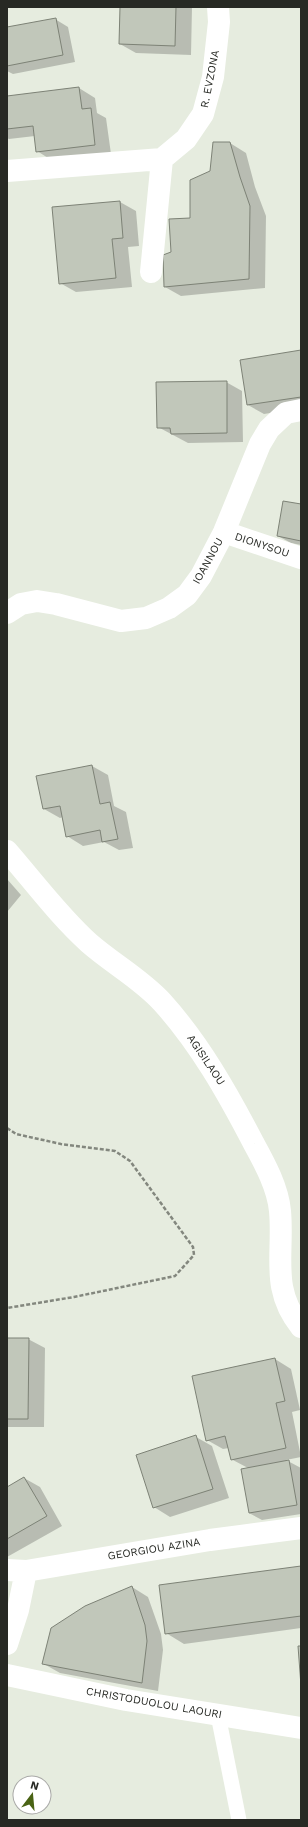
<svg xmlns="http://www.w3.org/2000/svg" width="308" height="1827" font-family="'Work Sans',sans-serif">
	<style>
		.shadow { fill: #0003 }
		.building { fill: #c1c7ba; stroke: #7d8276 }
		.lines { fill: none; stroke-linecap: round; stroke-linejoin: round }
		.path { stroke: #83877e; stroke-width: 2.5; stroke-dasharray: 4 2; stroke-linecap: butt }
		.lane { stroke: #fff; stroke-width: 15 }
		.street { stroke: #fff; stroke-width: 22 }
		.labels { text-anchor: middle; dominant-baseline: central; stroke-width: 4; stroke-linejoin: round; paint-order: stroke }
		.street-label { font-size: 11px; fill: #272924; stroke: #fff }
	</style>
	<rect width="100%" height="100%" fill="#e6ecdf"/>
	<path class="shadow" d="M121,7H192L191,55L136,53L120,44Z
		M55,19L68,27L75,62L13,74L7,71V28Z
		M79,88L95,98L97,113L106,118L111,154L53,161L37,151L35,136L9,139L7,138V97Z
		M230,143L246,153L255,187L266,216L265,288L181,296L165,287L172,253L191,219L211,172Z
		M120,202L136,211L139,246L128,247L132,287L76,292L60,283Z
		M301,351V408L264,414L248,405Z
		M226,382L242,391L243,442L188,443L158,427Z
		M301,505V545L291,543L278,536Z
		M92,766L108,775L114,806L126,812L133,848L119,850L104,842L83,846L67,836L63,817L60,818L44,809Z
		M7,879L21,895L7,912Z
		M7,1339H28L45,1348L44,1427H7Z
		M275,1359L291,1369L300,1410L292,1412L301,1457L286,1460L301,1468V1514L262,1520L249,1513L248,1468L231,1459L229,1448L223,1449L207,1440Z
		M196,1437L212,1446L229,1498L170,1517L154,1507Z
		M24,1478L40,1487L62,1526L7,1557V1488Z
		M301,1567V1628L184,1644L166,1633Z
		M132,1587L148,1597L161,1634L163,1650L158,1691L60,1673L44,1664Z"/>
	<path class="building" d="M120,7H176L175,46L119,44Z
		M56,18L63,55L7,66V27Z
		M79,87L82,109L91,108L95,145L36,152L33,126L7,129V96Z
		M213,142H230L240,177L250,206L249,279L164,287L163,255L171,252L169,219L190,218V180L210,171Z
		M120,201L123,238L112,239L116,278L59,284L52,207Z
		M301,350V397L247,405L240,360Z
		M227,381V433L171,434L170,428H157L156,382Z
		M283,501L301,504V541L277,536Z
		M92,765L100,804L110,802L118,839L102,842L100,830L66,837L60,806L43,809L36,776Z
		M7,1338H29L28,1419H7Z
		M275,1358L285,1401L276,1403L286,1448L231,1460L225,1436L206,1441L192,1376Z
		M196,1435L213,1489L153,1508L136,1455Z
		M289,1460L297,1505L249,1513L241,1469Z
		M24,1477L47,1516L7,1539V1487Z
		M301,1566V1616L165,1634L159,1585Z
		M132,1586L145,1625L147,1641L142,1683L42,1664L51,1628L85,1606Z
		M298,1646H301V1686Z"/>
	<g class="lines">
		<path class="path" d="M7,1128L16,1134L61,1144L115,1151L130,1161L193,1247L194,1255L175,1276L74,1297L7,1308"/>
		<path class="lane" d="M218,1715L239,1820"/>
		<path class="street" d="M7,171L162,159L186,139L203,114L213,77L219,22L218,7
			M151,272L162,159
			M224,532L301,558
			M7,613L21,604L37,601L56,604L121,621L146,618L169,608L187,595L201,576L224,532L260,444L269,429L286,413L301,410
			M7,851C34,882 59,916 89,943C113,964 141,979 162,1002C200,1044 228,1094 254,1144C265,1164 278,1188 280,1211C284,1255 270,1289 301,1327
			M7,1570L26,1571L210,1540L301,1528
			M7,1644L18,1610L26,1571
			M7,1675L126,1700L301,1728"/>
	</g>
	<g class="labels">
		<g class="street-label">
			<text transform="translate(210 79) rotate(-79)">R. EVZONA</text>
			<text transform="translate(262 545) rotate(18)">DIONYSOU</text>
			<text transform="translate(208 561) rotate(-61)">IOANNOU</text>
			<text transform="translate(206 1060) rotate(56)">AGISILAOU</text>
			<text transform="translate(154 1549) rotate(-9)">GEORGIOU AZINA</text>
			<text transform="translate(154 1703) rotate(10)">CHRISTODUOLOU LAOURI</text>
		</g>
	</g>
	<rect width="308" height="1827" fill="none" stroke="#272924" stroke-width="16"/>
	<g transform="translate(32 1795) rotate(16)"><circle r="19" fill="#ffffff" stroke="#a9a9a7"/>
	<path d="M0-3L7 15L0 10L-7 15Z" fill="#496314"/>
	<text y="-6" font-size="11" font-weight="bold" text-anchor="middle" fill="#272924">N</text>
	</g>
</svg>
